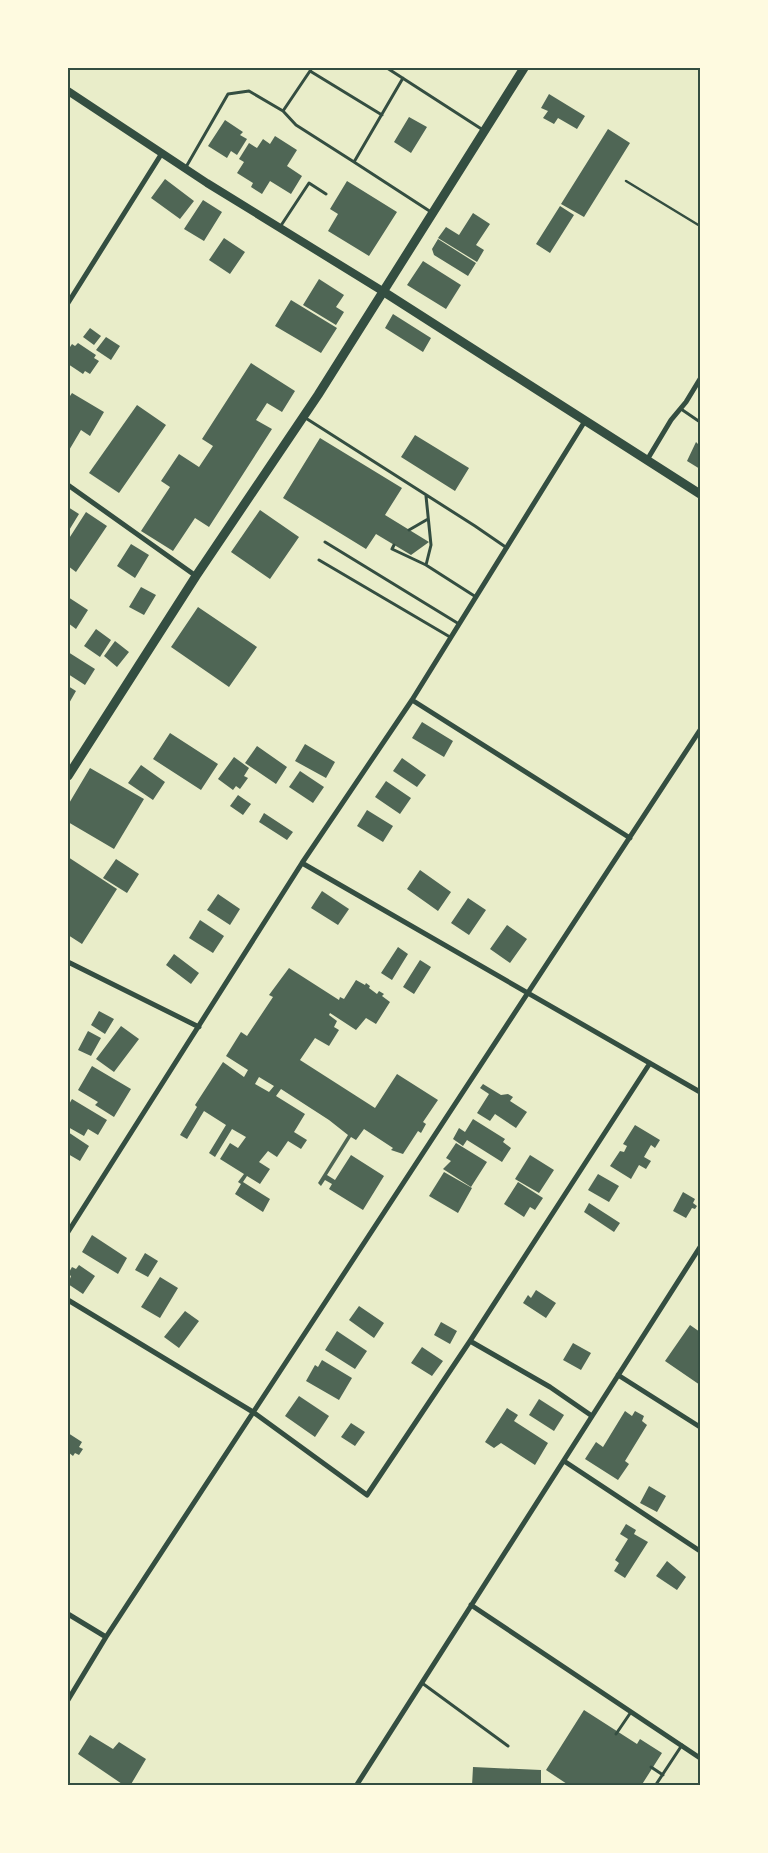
<svg xmlns="http://www.w3.org/2000/svg" width="768" height="1853" font-family="'Noto Serif',serif">
	<style>
		.building { fill: #4f6655; fill-rule: evenodd }
		.lines { fill: none; stroke-linecap: round; stroke-linejoin: round }
		.path { stroke: #344e41; stroke-width: 2.5 }
		.service { stroke: #344e41; stroke-width: 3 }
		.minor { stroke: #344e41; stroke-width: 5 }
		.tertiary { stroke: #344e41; stroke-width: 8 }
		.secondary { stroke: #344e41; stroke-width: 9 }
		.neatline { fill: none; stroke: #344e41; stroke-width: 2 }
	</style>
	<rect width="100%" height="100%" fill="#e9edc9"/>
	<path class="building" d="M549,94L585,116L577,129L558,118L554,124L543,118L548,111L541,108Z
		M409,117L427,127L411,153L394,142Z
		M225,120L243,132L240,135L247,139L237,155L231,151L227,158L208,146Z
		M608,129L630,143L584,217L561,204Z
		M275,136L297,150L287,166L302,176L291,194L270,181L262,194L251,187L253,183L237,173L244,162L239,159L249,143L257,148L263,139L270,144Z
		M165,179L194,201L180,219L151,198Z
		M347,181L397,212L369,256L328,231L338,214L330,209Z
		M203,200L222,212L204,241L184,229Z
		M560,206L574,215L550,253L536,244Z
		M473,213L490,224L476,245L484,250L477,262L438,238L446,227L459,235Z
		M224,238L245,252L230,274L209,260Z
		M438,239L476,263L468,276L434,255L432,249Z
		M423,261L461,285L446,309L407,285Z
		M319,279L344,295L336,307L344,312L336,325L303,305Z
		M291,300L337,328L321,353L275,326Z
		M393,314L431,338L423,352L385,328Z
		M90,328L101,336L94,345L83,337Z
		M106,337L120,346L111,360L96,350Z
		M78,343L96,355L94,358L99,361L90,374L85,371L83,374L68,364V350L72,344L75,346Z
		M251,363L295,391L282,412L267,403L256,420L272,429L209,527L195,518L173,551L141,531L170,487L161,481L179,454L199,467L213,446L202,439Z
		M72,393L104,412L90,436L81,430L68,452V399Z
		M137,405L166,425L119,493L89,473Z
		M415,435L469,468L455,491L401,457Z
		M320,438L402,488L385,515L429,542L411,555L376,534L366,549L283,498Z
		M700,441V469L687,461L696,442L698,444Z
		M68,507L79,514L68,532Z
		M260,510L299,537L270,579L231,552Z
		M86,512L107,526L76,572L68,566V540Z
		M131,544L149,555L135,578L117,566Z
		M141,587L156,595L144,615L129,607Z
		M68,597L88,610L76,629L68,623Z
		M198,607L257,647L229,687L171,647Z
		M96,629L111,640L100,657L84,646Z
		M115,641L129,652L117,667L104,656Z
		M68,652L95,669L85,685L68,674Z
		M68,686L76,691L68,705Z
		M422,722L453,741L444,757L412,738Z
		M170,733L218,764L201,790L153,759Z
		M305,744L335,762L326,778L295,761Z
		M257,746L287,767L276,784L245,763Z
		M234,757L249,768L244,776L248,778L240,789L236,786L233,790L218,779Z
		M402,758L426,775L417,787L393,771Z
		M141,765L165,782L153,800L128,783Z
		M90,768L144,799L114,849L68,822V805Z
		M300,771L324,787L313,803L289,787Z
		M386,781L411,798L400,814L375,797Z
		M238,795L251,804L243,815L230,806Z
		M367,810L393,826L383,842L357,826Z
		M264,813L293,832L287,840L259,822Z
		M68,857L117,889L82,944L68,935Z
		M116,859L139,874L127,893L103,878Z
		M420,870L451,892L438,911L407,889Z
		M322,891L349,909L338,925L311,908Z
		M218,894L240,909L230,925L207,910Z
		M468,898L486,910L469,935L451,923Z
		M200,920L224,936L213,953L189,938Z
		M507,925L527,939L510,963L490,949Z
		M398,947L408,954L392,980L381,973Z
		M174,954L199,973L191,984L166,965Z
		M420,960L431,967L414,994L403,987Z
		M289,968L339,1000L340,997L344,999L356,980L365,985L366,983L370,986L369,988L377,994L379,991L384,994L382,996L390,1002L376,1024L366,1018L356,1030L330,1013L329,1015L337,1021L334,1027L339,1030L329,1046L315,1038L300,1060L375,1108L397,1074L438,1100L423,1122L426,1124L421,1133L418,1131L403,1154L391,1150L393,1148L364,1129L356,1140L351,1137L327,1175L335,1180L351,1155L384,1176L363,1210L329,1189L332,1184L325,1180L321,1186L318,1183L348,1135L329,1120L281,1089L276,1096L305,1114L294,1132L307,1140L301,1149L288,1141L277,1157L268,1151L259,1162L270,1169L260,1184L247,1176L243,1182L270,1199L263,1212L235,1194L241,1184L238,1182L244,1174L220,1159L230,1143L238,1148L246,1137L232,1129L215,1157L209,1153L226,1125L204,1111L187,1139L180,1135L197,1107L195,1105L223,1062L244,1077L248,1070L226,1056L241,1032L247,1036L273,997L269,995ZM259,1077L274,1086L269,1092L255,1084Z
		M99,1011L114,1019L105,1034L91,1025Z
		M121,1026L139,1039L114,1072L96,1059Z
		M88,1031L101,1038L91,1056L78,1050Z
		M92,1066L131,1089L114,1117L95,1105L98,1102L78,1090Z
		M483,1084L501,1095L508,1094L513,1097L510,1101L527,1112L516,1128L495,1114L490,1121L477,1113L489,1094L480,1088Z
		M72,1099L107,1120L98,1135L88,1129L84,1136L68,1127V1106Z
		M473,1119L505,1139L503,1142L511,1148L502,1162L467,1140L463,1146L453,1139L459,1128L465,1132Z
		M635,1125L660,1140L655,1148L651,1145L644,1157L651,1161L646,1169L639,1165L631,1179L610,1166L620,1151L624,1152L627,1146L623,1144Z
		M68,1132L89,1146L80,1161L68,1154Z
		M456,1143L487,1162L471,1187L443,1169L451,1161L446,1158Z
		M530,1155L554,1170L539,1193L515,1179Z
		M444,1172L472,1188L458,1213L429,1196Z
		M598,1174L619,1186L609,1202L588,1190Z
		M518,1182L543,1198L535,1210L530,1207L524,1217L504,1204Z
		M683,1192L695,1199L693,1203L697,1206L695,1209L692,1208L686,1218L673,1211Z
		M589,1203L620,1223L614,1232L584,1212Z
		M92,1235L127,1258L118,1274L82,1252Z
		M145,1253L158,1261L148,1277L135,1270Z
		M79,1265L95,1276L83,1294L68,1284L71,1276L68,1274L72,1267L76,1269Z
		M160,1277L178,1288L160,1318L141,1307Z
		M536,1290L556,1303L546,1318L523,1303L528,1295L531,1298Z
		M359,1306L384,1323L374,1338L349,1320Z
		M185,1311L199,1321L179,1348L164,1337Z
		M441,1322L457,1331L450,1344L434,1335Z
		M690,1325L700,1332V1385L665,1361Z
		M337,1331L367,1351L355,1369L325,1350Z
		M573,1343L591,1353L581,1370L563,1360Z
		M422,1347L443,1361L432,1376L411,1363Z
		M322,1360L352,1378L339,1400L306,1381L315,1365L318,1367Z
		M299,1396L329,1416L315,1437L285,1416Z
		M539,1399L564,1415L554,1431L529,1415Z
		M507,1408L518,1415L514,1421L548,1443L535,1465L501,1443L494,1448L485,1442Z
		M625,1411L632,1416L635,1411L644,1416L642,1421L647,1425L625,1461L629,1464L618,1480L585,1459L596,1442L603,1447Z
		M351,1423L365,1432L355,1446L341,1437Z
		M68,1433L82,1442L79,1447L83,1449L79,1455L75,1453L73,1456L68,1452Z
		M649,1486L666,1496L657,1512L640,1503Z
		M626,1524L636,1530L634,1534L648,1542L625,1578L614,1571L619,1563L615,1560L628,1539L620,1534Z
		M667,1561L686,1577L677,1590L656,1576Z
		M584,1710L637,1744L640,1739L662,1753L641,1786H570L546,1770Z
		M90,1735L113,1749L119,1742L146,1759L130,1786H125L78,1754Z
		M473,1767L541,1770V1786H472Z"/>
	<g class="lines">
		<path class="path" d="M626,181L700,226"/>
		<path class="service" d="M387,68L483,130
			M310,71L382,115
			M283,111L296,125L354,162L403,78
			M354,162L431,212
			M186,167L228,94L249,91L283,111L312,68
			M280,227L309,183L326,194
			M681,409L700,422
			M304,417L475,526L507,548
			M426,496L431,545L426,565L476,597
			M409,530L428,519
			M325,542L459,624
			M394,545L392,549L426,565
			M319,560L450,637
			M422,1683L508,1746
			M616,1734L631,1712
			M651,1767L663,1775
			M655,1786L682,1745"/>
		<path class="minor" d="M68,303L162,153
			M647,460L671,420L686,402L700,379
			M68,485L196,576
			M412,700L630,838
			M302,863L700,1092
			M68,962L199,1027
			M68,1232L302,863L412,700L585,421
			M68,1300L253,1412L367,1495L470,1341L650,1063
			M470,1341L550,1387L592,1416
			M618,1375L700,1427
			M564,1461L700,1551
			M471,1605L700,1758
			M68,1614L106,1637
			M68,1700L106,1637L700,730
			M356,1786L700,1247"/>
		<path class="tertiary" d="M68,91L207,183L384,292"/>
		<path class="secondary" d="M384,292L700,494
			M68,776L196,576L318,395L524,68"/>
	</g>
	<rect width="768" height="1853" fill="none" stroke="#fefae0" stroke-width="138"/>
	<rect x="69" y="69" width="630" height="1715" class="neatline"/>
</svg>
